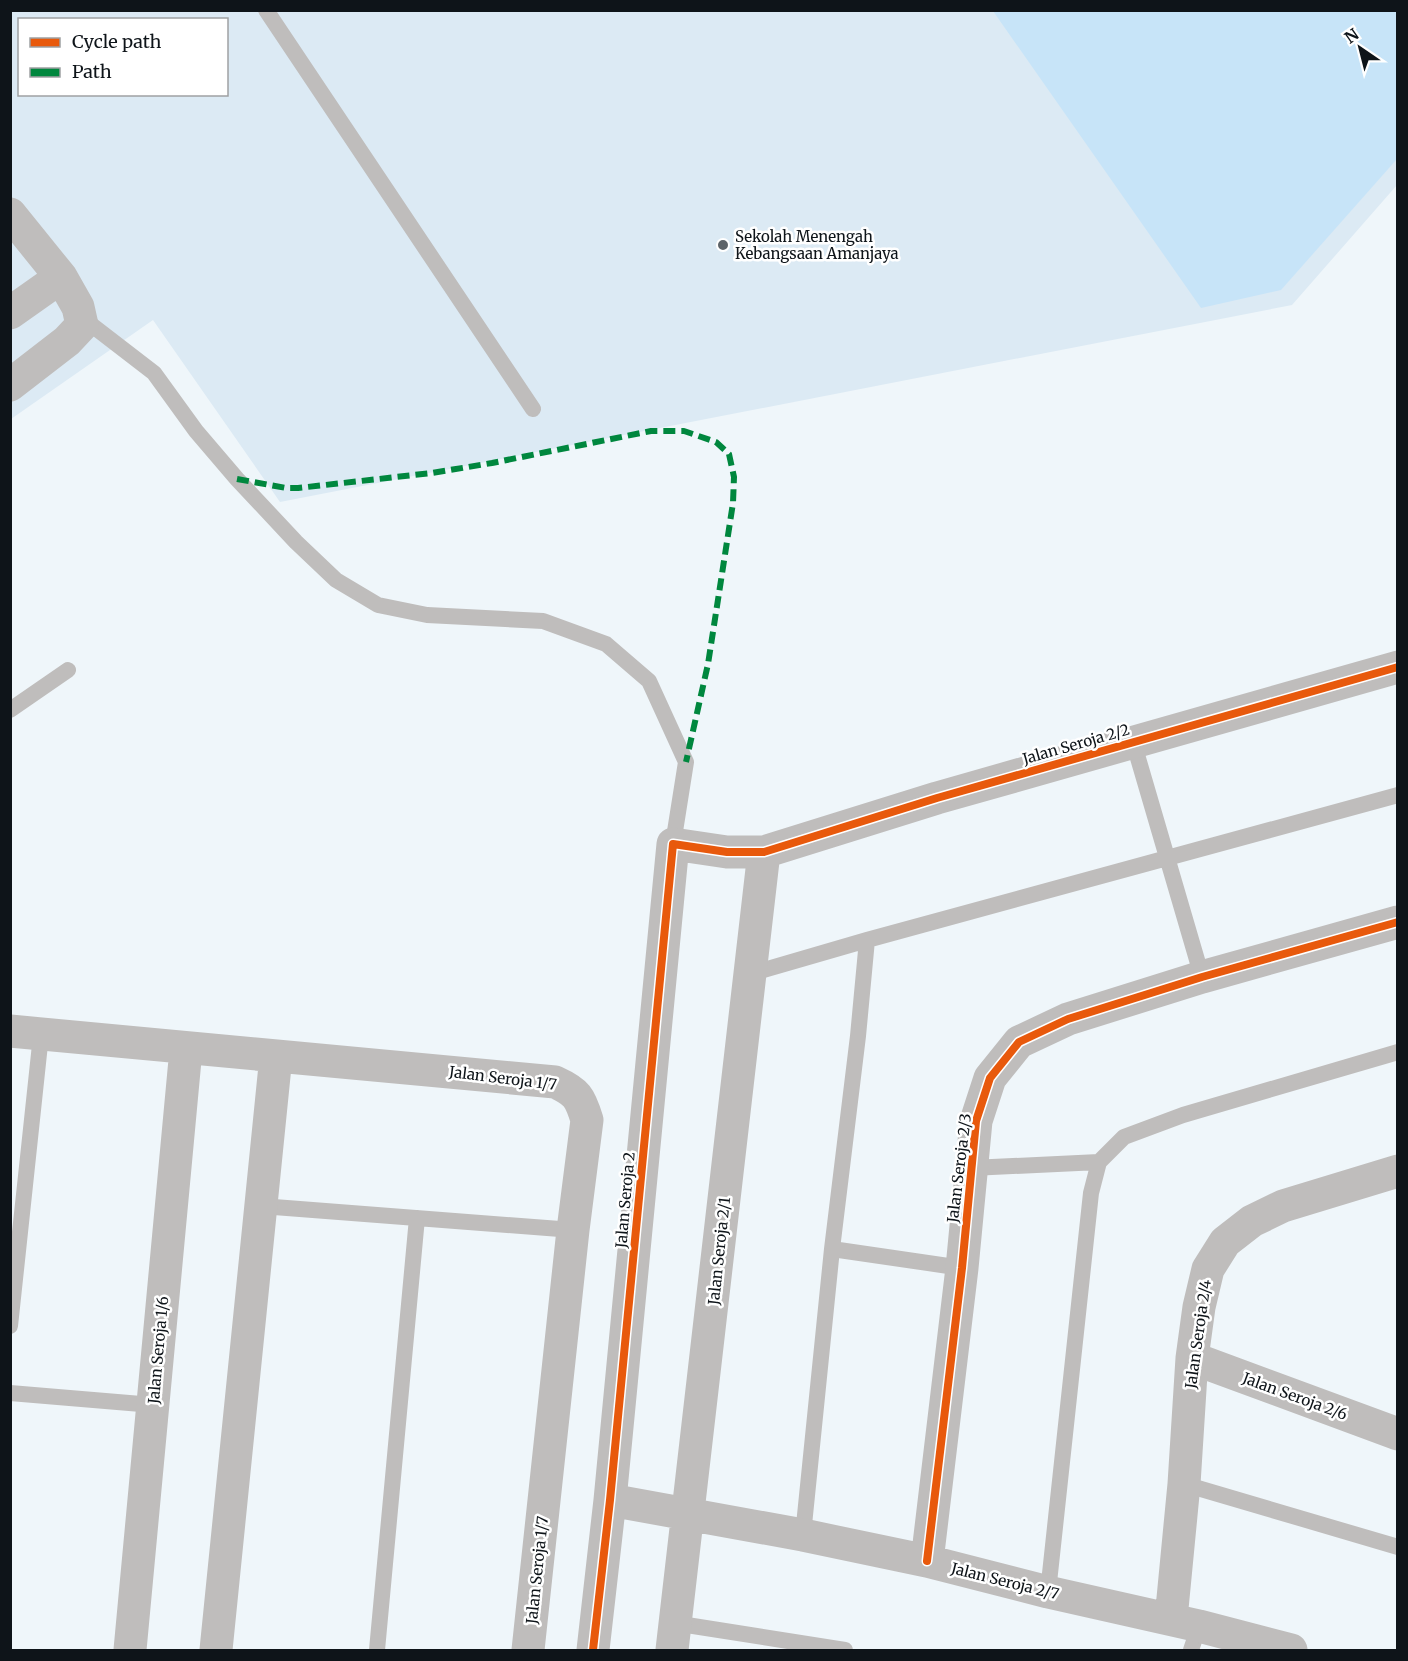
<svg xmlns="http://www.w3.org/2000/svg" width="1408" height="1661" font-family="Merriweather,serif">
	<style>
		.built { fill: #dceaf4; fill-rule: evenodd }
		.pitch { fill: #c7e4f8 }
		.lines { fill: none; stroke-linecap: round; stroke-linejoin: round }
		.service { stroke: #bfbdbc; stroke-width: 16 }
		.minor { stroke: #bfbdbc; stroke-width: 33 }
		.quiet { stroke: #00873e; stroke-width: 6; stroke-dasharray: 12 6; stroke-linecap: butt }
		.cycleway-casing { stroke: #fff; stroke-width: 11 }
		.cycleway { stroke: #e8590c; stroke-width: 8 }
		.poi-dot { fill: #5d6368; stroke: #fff; stroke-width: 2 }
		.labels { text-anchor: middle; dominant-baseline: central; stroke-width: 5; stroke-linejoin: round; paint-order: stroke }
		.poi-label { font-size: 15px; fill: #0e1419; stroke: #fff; text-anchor: start }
		.street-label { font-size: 15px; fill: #0e1419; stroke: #fff }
	</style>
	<rect width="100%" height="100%" fill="#eff6fa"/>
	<path class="built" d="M11,11H1397V185L1292,305L280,502L153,320L11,419ZM20,20H226V94H20Z"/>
	<path class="pitch" d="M993,11H1397V159L1281,290L1201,308Z"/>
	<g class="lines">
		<path class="service" d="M266,10L533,409
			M80,316L154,373L196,431L237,479L296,542L336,580L378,605L427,615L543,621L606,644L649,681L686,762L673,844
			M10,710L68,670
			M1133,741L1202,977
			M750,974L867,940L1398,795
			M971,1168L1099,1162
			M261,1206L573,1230
			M832,1249L962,1268
			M10,1326L41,1035
			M10,1393L153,1405
			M1184,1484L1398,1547
			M803,1535L832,1249L858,1036L867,940
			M1048,1592L1091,1193L1099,1162L1124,1137L1183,1115L1398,1052
			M674,1623L845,1650
			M377,1650L417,1218
			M1191,1650L1199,1626"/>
		<path class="minor" d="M10,214L61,277L78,307L82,325L67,341L10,385
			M10,313L61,277
			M10,1031L555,1082C577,1092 580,1097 587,1120L573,1230L528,1650
			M1192,1358L1398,1434
			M610,1500L803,1535L927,1561L1048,1592L1199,1626L1291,1650
			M927,1561L962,1268L976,1121L990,1078L1019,1042L1068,1019L1202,977L1398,922
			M1171,1619L1184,1484L1192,1358L1199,1307L1208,1269L1225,1242L1252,1221L1283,1206L1398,1171
			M130,1650L186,1049
			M216,1650L276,1056
			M593,1650L610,1500L673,844L727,852H764L937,798L1398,667
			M672,1650L764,852"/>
		<path class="quiet" d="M237,479L286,488H298L432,473L492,463L651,431H684L716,442L729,454L734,477L733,503L708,664L686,762"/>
		<g class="cycleway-casing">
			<path id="cycleway" d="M927,1561L962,1268L976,1121L990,1078L1019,1042L1068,1019L1202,977L1398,922
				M593,1650L610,1500L673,844L727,852H764L937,798L1398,667"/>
		</g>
		<use href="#cycleway" class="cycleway"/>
	</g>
	<circle class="poi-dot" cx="723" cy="245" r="6"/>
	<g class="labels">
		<g class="poi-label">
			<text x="735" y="236">Sekolah Menengah<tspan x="735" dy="17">Kebangsaan Amanjaya</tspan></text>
		</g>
		<g class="street-label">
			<text transform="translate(1076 744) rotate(-16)">Jalan Seroja 2/2</text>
			<text transform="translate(503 1078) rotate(7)">Jalan Seroja 1/7</text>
			<text transform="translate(959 1168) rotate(-83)">Jalan Seroja 2/3</text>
			<text transform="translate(625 1200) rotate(-85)">Jalan Seroja 2</text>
			<text transform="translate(719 1251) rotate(-84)">Jalan Seroja 2/1</text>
			<text transform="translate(1198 1334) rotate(-82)">Jalan Seroja 2/4</text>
			<text transform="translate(158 1350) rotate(-85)">Jalan Seroja 1/6</text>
			<text transform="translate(1295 1396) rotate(20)">Jalan Seroja 2/6</text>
			<text transform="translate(537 1570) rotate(-84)">Jalan Seroja 1/7</text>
			<text transform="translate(1005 1581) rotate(14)">Jalan Seroja 2/7</text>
		</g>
	</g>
	<rect width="1408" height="1661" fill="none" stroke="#0e1419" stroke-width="24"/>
	<rect x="18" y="18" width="210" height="78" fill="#ffffff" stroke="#9fa1a3" stroke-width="1.5"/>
	<rect x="30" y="38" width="30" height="9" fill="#e8590c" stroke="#9fa1a3" stroke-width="1.5"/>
	<text x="72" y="48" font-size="18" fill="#0e1419">Cycle path</text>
	<rect x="30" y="68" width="30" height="9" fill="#00873e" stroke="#9fa1a3" stroke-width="1.5"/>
	<text x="72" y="78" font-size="18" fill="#0e1419">Path</text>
	<g transform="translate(1360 48) rotate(325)" stroke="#ffffff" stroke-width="4.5" paint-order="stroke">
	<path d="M0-4.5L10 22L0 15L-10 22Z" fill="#0e1419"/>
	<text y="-9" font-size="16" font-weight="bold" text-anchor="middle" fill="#0e1419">N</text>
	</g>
</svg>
